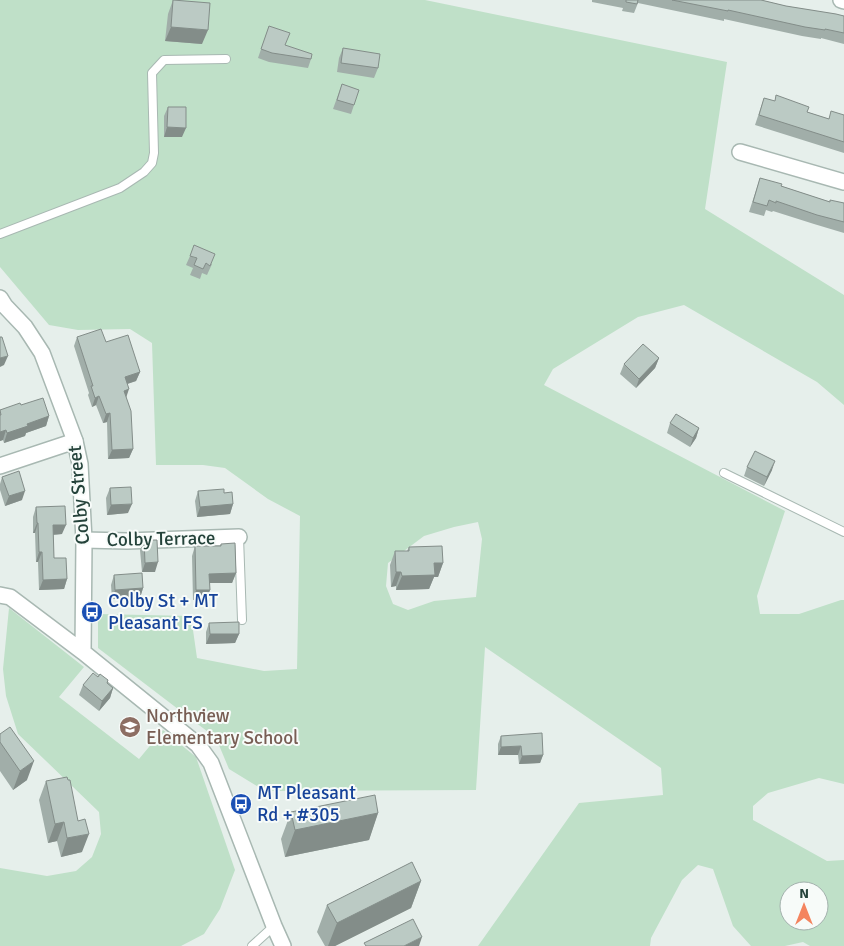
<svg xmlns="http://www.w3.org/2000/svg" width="844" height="946" font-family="Signika,sans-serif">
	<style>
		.green { fill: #bfe0c8; fill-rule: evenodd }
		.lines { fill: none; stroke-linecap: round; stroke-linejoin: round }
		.service-casing { stroke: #a8b8b2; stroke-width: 10 }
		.minor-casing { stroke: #a8b8b2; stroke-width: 18 }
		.tertiary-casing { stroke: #a8b8b2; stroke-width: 18 }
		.service { stroke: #fff; stroke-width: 8 }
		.minor { stroke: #fff; stroke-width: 15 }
		.tertiary { stroke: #fff; stroke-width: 15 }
		.wall { fill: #a1aea9 }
		.shaded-wall { fill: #838d89 }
		.building { fill: #bbcac4; stroke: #838d89 }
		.labels { text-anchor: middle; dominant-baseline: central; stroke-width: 4; stroke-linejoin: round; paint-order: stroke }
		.street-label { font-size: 19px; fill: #24423a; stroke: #f7fbf9 }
		.transit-label { font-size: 19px; fill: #164399; stroke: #f7fbf9; text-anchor: start }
		.education-label { font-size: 19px; fill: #785e54; stroke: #f7fbf9; text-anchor: start }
	</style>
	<rect width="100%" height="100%" fill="#e6efeb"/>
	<path class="green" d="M0,0H425L727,62L705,209L844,295V405L817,382L684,305L638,317L553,369L544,385L785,511L757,596L760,614H799L841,600H844V784L819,778L768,793L753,806V820L827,861L844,860V946H810L803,942L785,946H751L733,926L713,869L698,865L682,880L651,938L650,946H478L579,803L663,795L661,768L485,647L476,790L265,791L229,769L216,738L98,648V614L191,616L197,658L264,671L297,669L300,516L268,499L225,468L203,465H156L152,343L130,329L78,330L49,325L0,267ZM478,522L482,539L476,597L434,601L408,610L393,604L386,586L388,563L424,536L454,527ZM789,891H819V921H789Z
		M9,608L84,667L59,697L139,759L163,730L196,757L235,870L220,909L204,934L181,946H0V868L47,876L76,871L92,857L101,834L99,812L18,734L6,696L3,669Z"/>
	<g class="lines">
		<g class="service-casing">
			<path id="service" d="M0,234L120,188L144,172L152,163L154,153L152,73L164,60L226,59
				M724,473L844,532
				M239,537L242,620
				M252,946L274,926"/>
		</g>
		<g class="minor-casing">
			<path id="minor" d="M841,0L844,1
				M740,152L844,182
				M0,466L75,441
				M84,540L127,541L239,537"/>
		</g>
		<g class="tertiary-casing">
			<path id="tertiary" d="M0,298L5,306L25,327L42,353L75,441L80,464L84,540L83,652
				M0,595L10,597L83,652L198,745L211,763L274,926L283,946"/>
		</g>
		<use href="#service" class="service"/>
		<use href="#minor" class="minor"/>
		<use href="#tertiary" class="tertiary"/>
	</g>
	<path class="wall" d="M173,0L202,44L165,41L168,14Z
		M592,0H761L786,6L844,16V44L821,38V39L802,36L724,19V21L638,3L634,13L622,11L623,8L592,2Z
		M269,26L285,45L311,59L308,68L269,62L258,58Z
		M343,48L378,68L374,78L337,72L339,58Z
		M342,84L354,105L351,114L333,109Z
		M764,98L829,119L844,115V153L755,125Z
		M168,107L182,137H164V116Z
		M760,178L781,186L830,202L844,203V233L814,224L773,211L772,212L766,210L764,216L749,212Z
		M190,256L212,264L207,275L202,273L200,279L190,275L193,268L186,265Z
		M77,337L106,342L140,372L136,381L127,384L126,397L133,449L129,458L108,459L107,422L103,423L96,405L92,407L88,395L89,393L74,346Z
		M659,358L655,368L636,388L620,374L624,364Z
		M21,405L49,416L46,426L26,433L25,436L4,443L3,440L0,441V410Z
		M670,423L699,428L696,438L690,447L667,433Z
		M747,467L772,470L764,486L744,476Z
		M2,477L22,500L5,506L0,490V484Z
		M110,488L128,513L107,515L106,498Z
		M198,491L224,493L233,504L230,514L197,517L195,501Z
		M36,507L62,534L53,535L54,558L67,579L64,589L39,590L38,562H36L35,533H33V517Z
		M144,540L155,572H142L140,550Z
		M221,544L236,573L232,583H209L210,590L206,600H193L192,556L195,546H220Z
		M409,547L443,563L438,577H434L429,589L396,590V586L391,587L390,565L395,551H407Z
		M114,575L143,588L140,598L112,599L111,585Z
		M209,623L239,634L235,643L206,644V632Z
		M98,677L108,680L107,683L113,688L110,698L99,711L79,695L83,685Z
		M0,734L27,780L13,790L0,771Z
		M501,736L543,755L540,763L519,764L518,755H498V744Z
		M46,781L82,852L61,857L57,841L48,843L39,800Z
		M291,812L378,813L369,840L285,857L281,839Z
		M421,881L411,908L335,946H325L317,932L327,905Z"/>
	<path class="shaded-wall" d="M171,27L208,30L202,44L165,41Z
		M167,127L186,128L182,137H164Z
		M8,356L4,365L0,367V358Z
		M659,358L655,368L636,388L639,379Z
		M140,372L136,381L121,386L125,377Z
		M129,389L126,398L124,391Z
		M99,396L96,405L92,407L95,398Z
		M110,413L107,422L103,423L106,414Z
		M49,416L46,426L26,433L25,436L4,443L7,433L27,424Z
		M699,428L696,438L690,447L693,438Z
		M6,430L3,440L0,441V432Z
		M133,449L129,458L108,459L112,450Z
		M775,461L772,470L764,486L767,477Z
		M25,491L22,500L5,506L9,496Z
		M132,504L128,513L107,515L111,505Z
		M233,504L230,514L197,517L200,507Z
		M37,523H38L35,533H33Z
		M53,525H66L62,534L49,535Z
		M39,552H42L38,562H36Z
		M158,562L155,572H142L145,563Z
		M434,563H443L438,577H434L429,589L396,590L402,576Z
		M396,572H401L396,586L391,587Z
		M236,573L232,583H206L209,574Z
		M67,579L64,589L39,590L43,580Z
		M143,588L140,598L112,599L115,590Z
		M196,590H210L206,600H193Z
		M210,634H239L235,643L206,644Z
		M113,688L110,698L99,711L102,701Z
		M521,746L518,755H498L501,747Z
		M543,755L540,763L519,764L522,756Z
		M34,761L27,780L13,790L20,771Z
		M378,813L369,840L285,857L295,830Z
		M64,822L57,841L48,843L55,824Z
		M89,834L82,852L61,857L67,838Z
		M421,881L411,908L335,946H328L337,923Z
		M422,937L419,946H404Z"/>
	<path class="building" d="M173,0L210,3L208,30L171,27Z
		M626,0H638L637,4L626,2Z
		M672,0H761L786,6L836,14L844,16V33L825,29V30L805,27L728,10V11Z
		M269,26L290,33L285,45L312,54L311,59L272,53L261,49Z
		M343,48L380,54L378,68L341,63Z
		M342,84L359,90L354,105L337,100Z
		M776,95L809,107L807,112L829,119L831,111L844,115V142L759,115L764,98L775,101Z
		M168,107H186V128L167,127Z
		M760,178L782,184L781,186L830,202V200L844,203V222L817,215L776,201V203L769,200L767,206L753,202Z
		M194,245L215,254L210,266L206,263L203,269L194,265L197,258L190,256Z
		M101,329L106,342L128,335L140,372L125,377L129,389L124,391L131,411L133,449L112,450L110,413L106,414L99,396L95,398L91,386H93L77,337Z
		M0,337H2L8,356L0,358Z
		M643,344L659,358L639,379L624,364Z
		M43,398L49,416L27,424L28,426L7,433L6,430L0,432V415H1L0,410L20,403L21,405Z
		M676,414L699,428L693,438L670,423Z
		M755,451L775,461L767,477L747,467Z
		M19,471L25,491L9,496L2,477Z
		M131,487L132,504L111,505L110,488Z
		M224,489V493L232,492L233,504L200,507L198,491Z
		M65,506L66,525H53L54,558H66L67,579L43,580L42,552H39L38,523H37L36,507Z
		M144,540H157L158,562L145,563Z
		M235,543L236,573L209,574L210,590H196L195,546H221V544Z
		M442,546L443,563H434L435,575L402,576L401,572H396L395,551H409V547Z
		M142,573L143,588L115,590L114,575Z
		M239,622V634H210L209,623Z
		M93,673L98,677L100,674L108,680L107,683L113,688L102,701L83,685Z
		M10,727L34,761L20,771L0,742V734Z
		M542,733L543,755L522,756L521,746L501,747V736Z
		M67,777L68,780H70L78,821L85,819L89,834L67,838L64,822L55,824L46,781Z
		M375,795L378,813L295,830L291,812Z
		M412,862L421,881L337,923L327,905Z
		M413,919L422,937L404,946H366L364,943Z"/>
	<defs>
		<g id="bus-disc" transform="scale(1.125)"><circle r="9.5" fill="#1a4fb4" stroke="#f7fbf9"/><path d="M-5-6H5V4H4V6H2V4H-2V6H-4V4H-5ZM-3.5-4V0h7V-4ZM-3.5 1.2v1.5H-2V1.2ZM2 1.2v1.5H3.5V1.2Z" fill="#fff"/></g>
		<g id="school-disc" transform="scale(1.125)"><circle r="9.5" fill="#8d6e63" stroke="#f7fbf9"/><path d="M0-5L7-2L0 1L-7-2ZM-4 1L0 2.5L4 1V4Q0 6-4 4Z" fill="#fff"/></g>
	</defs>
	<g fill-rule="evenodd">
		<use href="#bus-disc" x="92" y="612"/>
		<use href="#school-disc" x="130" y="727"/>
		<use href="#bus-disc" x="241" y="804"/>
	</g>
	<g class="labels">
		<g class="street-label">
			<text transform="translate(79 495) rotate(-95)">Colby Street</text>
			<text transform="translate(161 539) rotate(-1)">Colby Terrace</text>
		</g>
		<g class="transit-label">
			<text x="108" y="601">Colby St + MT<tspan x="108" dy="22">Pleasant FS</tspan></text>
			<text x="257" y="793">MT Pleasant<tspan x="257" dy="22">Rd + #305</tspan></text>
		</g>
		<g class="education-label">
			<text x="146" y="716">Northview<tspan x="146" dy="22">Elementary School</tspan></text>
		</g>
	</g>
	<g transform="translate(804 906)"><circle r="24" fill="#f7fbf9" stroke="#a3b1ad"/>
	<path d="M0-4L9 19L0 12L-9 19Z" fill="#f4845f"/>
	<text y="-8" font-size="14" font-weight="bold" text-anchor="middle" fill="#24423a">N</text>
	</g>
</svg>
